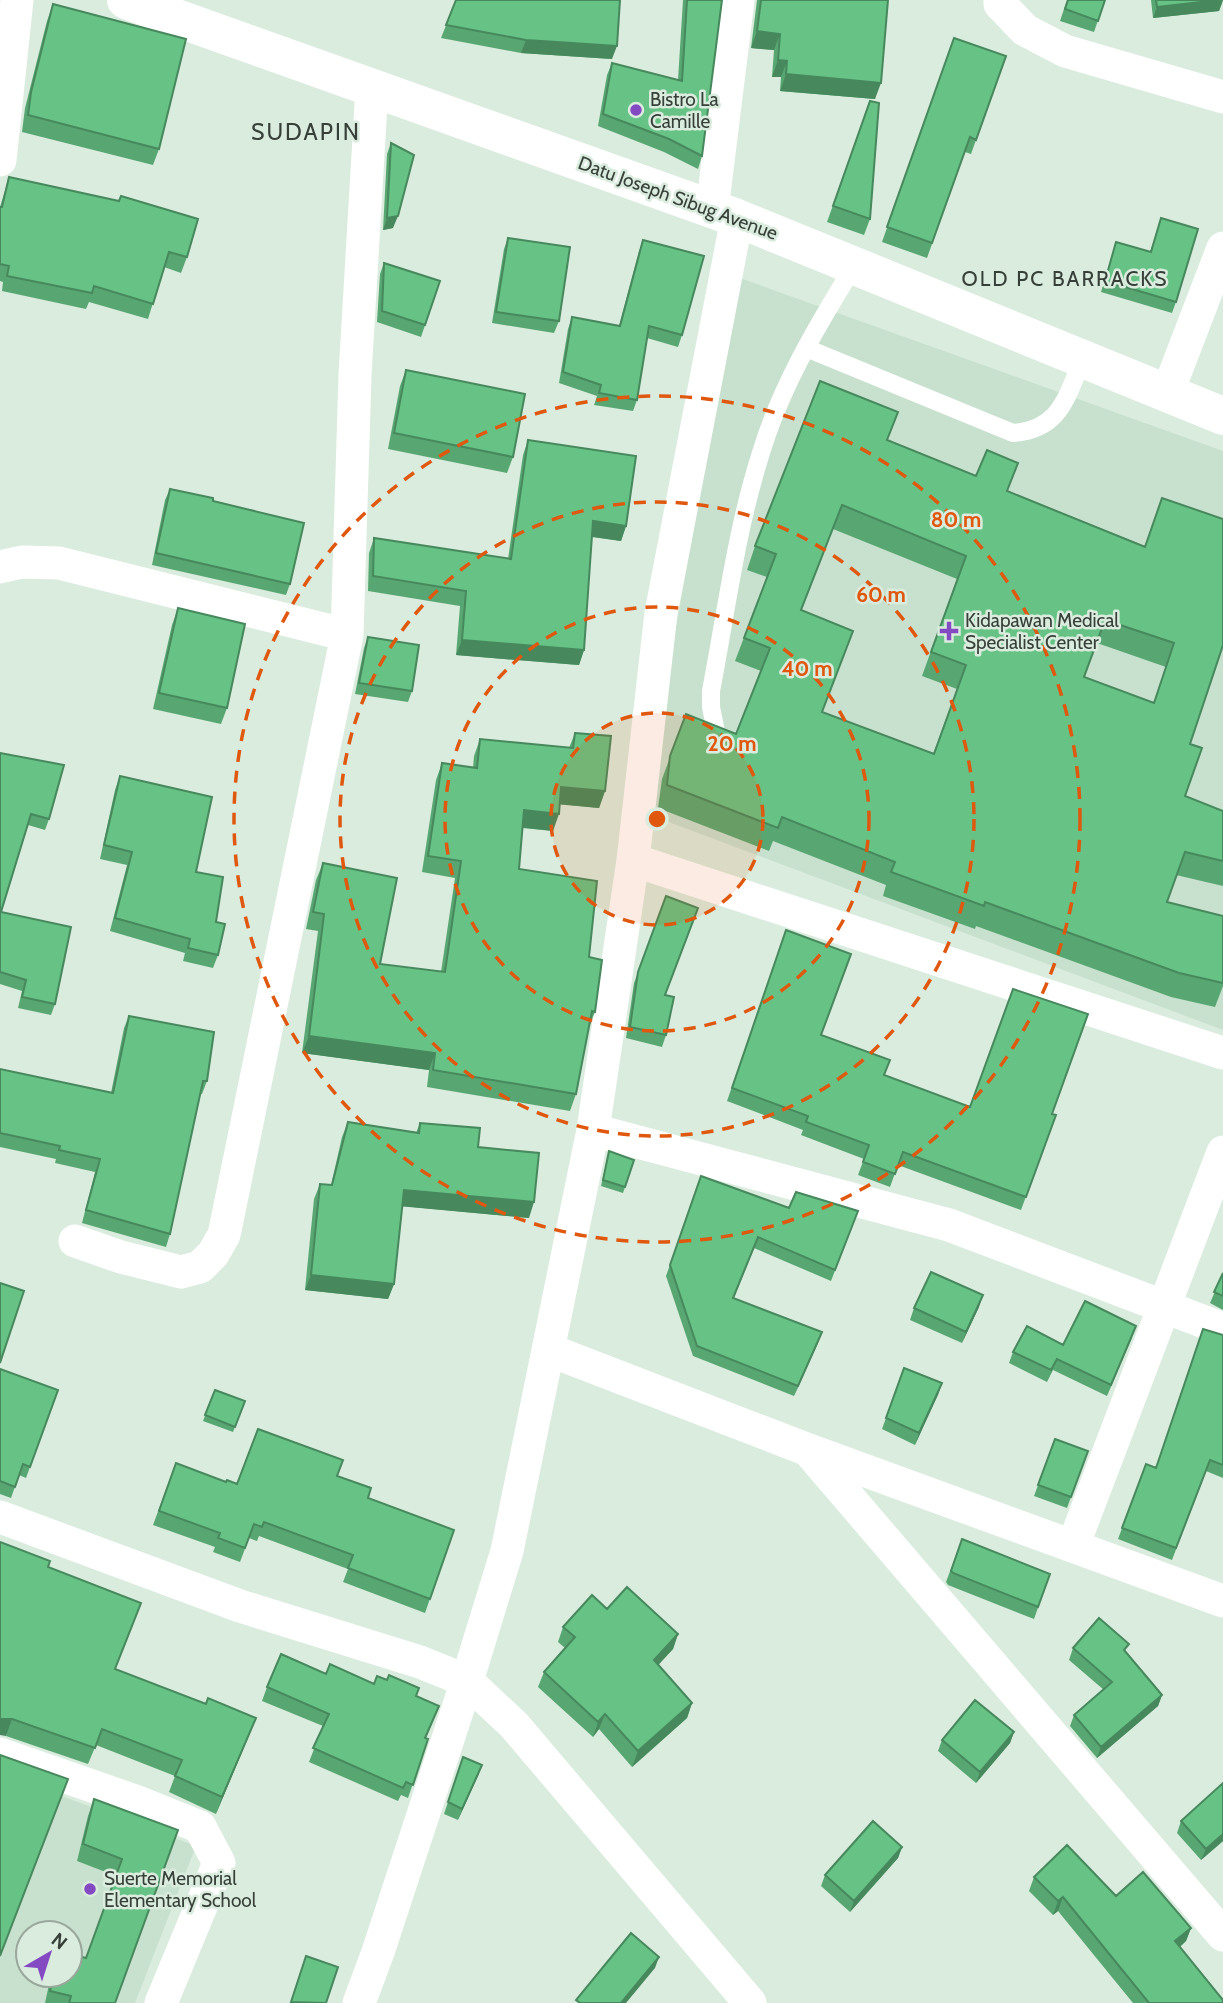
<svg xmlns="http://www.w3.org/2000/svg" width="1223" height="2003" font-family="Cabin,sans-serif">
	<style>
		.built { fill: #c8e1ce; fill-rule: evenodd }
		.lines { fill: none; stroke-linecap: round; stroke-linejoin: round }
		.service { stroke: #fff; stroke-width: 18 }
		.minor { stroke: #fff; stroke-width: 33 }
		.secondary { stroke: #fff; stroke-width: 38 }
		.wall { fill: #58a772; fill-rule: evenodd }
		.shaded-wall { fill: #47885d }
		.building { fill: #66c285; stroke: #47885d; stroke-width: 2; fill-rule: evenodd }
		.ring { fill: none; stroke: #df580e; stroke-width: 3.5; stroke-dasharray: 12 9 }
		.poi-dot { fill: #834ac1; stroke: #daecde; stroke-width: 2.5 }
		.labels { text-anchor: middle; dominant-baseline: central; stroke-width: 5; stroke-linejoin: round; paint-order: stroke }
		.poi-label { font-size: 19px; fill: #373f39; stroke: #daecde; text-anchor: start }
		.street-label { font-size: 19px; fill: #373f39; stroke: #daecde }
		.neighbourhood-label { font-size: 21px; letter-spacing: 2px; fill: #373f39; stroke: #daecde }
		.quarter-label { font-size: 23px; letter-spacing: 2px; fill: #373f39; stroke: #daecde }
		.centre { fill: #df580e; stroke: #daecde; stroke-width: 3.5 }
		.ring-label { font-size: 21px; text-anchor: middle; font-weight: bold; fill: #df580e; stroke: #daecde; stroke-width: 5; stroke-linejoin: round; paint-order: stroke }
	</style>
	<rect width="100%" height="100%" fill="#daecde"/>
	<path class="built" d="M740,278L1223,451V1030L642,812Z
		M0,1773L196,1846L135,2003H0ZM28,1933H70V1975H28Z"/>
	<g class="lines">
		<path class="service" d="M806,348L1013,433C1061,429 1066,397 1083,359
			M715,727L711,707V691C726,613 736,532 760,456C780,388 817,326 854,266"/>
		<path class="minor" d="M1000,0V4L1025,30L1065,51L1223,97
			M0,160L17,0
			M712,210L738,0
			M737,218L661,613L633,860L593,1130L949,1225L1223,1329
			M1167,394L1223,248
			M0,567L22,562L59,563L347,635
			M633,860L1223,1053
			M75,1241L121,1257L181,1272L200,1267L213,1254L224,1235L347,635L355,375L372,87
			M549,1350L806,1449L1223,1601
			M808,1450L1223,1935
			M0,1517L240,1606L420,1662L467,1681L514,1725L750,2003
			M1073,1546L1223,1152
			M0,1754L138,1802L200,1827L219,1863L161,2003
			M359,2003L378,1952L467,1681L507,1551L593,1130"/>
		<path class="secondary" d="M126,0L737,218L1223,416"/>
	</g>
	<path class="wall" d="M456,0L612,59L521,53L441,38Z
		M683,0H722L702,156L698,169L664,152L598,126L607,75L612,63L678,80Z
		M757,0H888L875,99L780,91L781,77H772L774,50L751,48Z
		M1067,0H1105L1094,32L1060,21Z
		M1151,0H1223L1219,11L1153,18Z
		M53,4L159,149L153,165L22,132L25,108L47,21Z
		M954,38L1006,56L971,154L965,152L927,258L882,242Z
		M870,101V219L864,235L827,222Z
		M391,143L393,228L383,230L387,154Z
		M9,177L187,257L181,273L164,267L148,319L89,302L86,309L2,291L3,282L0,281V207Z
		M1161,218L1176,302L1172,313L1101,292L1116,242L1150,252Z
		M508,238L559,321L554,333L492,323L504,249Z
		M643,240L682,335L678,347L647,338L637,400L633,411L594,405L597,396L559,383L568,329L572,317L619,326L639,251Z
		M384,263L440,281L421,337L377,322L380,274Z
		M406,370L513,457L507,473L388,449L400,386Z
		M528,440L626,526L621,541L592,537L584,650L579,665L456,655L460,606L368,591L369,553L374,538L508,559L523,455Z
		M888,440L1008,491L1145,546L1162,498L1190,744L1185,796L1223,811V886L1176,875L1167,902L1223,916V986L1215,1007L1171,997L976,926L975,929L883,896L886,885L773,841L769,851L658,808L662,779L686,714L736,734L761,671L735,661L767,577L747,570L755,546ZM833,529L957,579L922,676L957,689L933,754L823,712L801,611ZM1097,643L1166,667L1154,703L1084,678Z
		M170,489L213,501L290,584L286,595L152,565L165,500Z
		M178,608L227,708L221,724L153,709L172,625Z
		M368,637L412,691L408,702L355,694L364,648Z
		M575,733L605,791L599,808L560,804L553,831L522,828L519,869L589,957L595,1012L589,1027L576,1094L570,1111L427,1087L429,1070L302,1053L318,931L306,929L316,880L323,863L380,964L441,972L455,878L422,872L436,780L442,763L473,768L474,756L480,739L569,748Z
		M0,753L49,819L45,830L28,825L1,912L55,1004L51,1015L18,1008L22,991L0,984Z
		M120,776L196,872L216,922L218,955L213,968L183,961L185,953L110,931L127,865L100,859L115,790Z
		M666,896V1035L662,1047L626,1038L634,983Z
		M786,930L821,1035L884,1075L970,1107L1052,1114L1056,1115L1021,1210L898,1165L890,1187L858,1175L864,1159L801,1135L803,1130L727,1101Z
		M129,1016L207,1081L202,1094H200L170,1234L166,1247L82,1223L95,1172L55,1163L56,1159L0,1147V1069L111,1093L124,1028Z
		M348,1122L416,1133L420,1123L478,1147L529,1218L402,1206L394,1284L388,1299L305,1290L314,1199L320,1184L331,1185L342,1137Z
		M609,1151L634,1160L623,1193L601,1186Z
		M701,1176L789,1208L858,1211L831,1281L754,1248L734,1298L822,1332L794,1396L693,1356L666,1276Z
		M1223,1273V1310L1210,1303Z
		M979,1307L962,1343L910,1320L914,1308Z
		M1223,1335V1478L1206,1471L1172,1560L1118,1539L1146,1464L1156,1467Z
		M1132,1338L1107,1396L1053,1370L1047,1382L1009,1363L1013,1352L1063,1345Z
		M904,1368L942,1383L915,1445L882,1429Z
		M0,1369L58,1390L26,1478L19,1475L11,1498L0,1494Z
		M215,1390L245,1401L233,1432L203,1421Z
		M1055,1439L1088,1451L1067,1508L1034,1496Z
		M176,1463L226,1482L237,1484L337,1476L368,1498L454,1530L425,1613L343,1582L348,1569L259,1536L257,1541L249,1538L240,1562L213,1552L215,1547L153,1525Z
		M962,1539L1050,1574L1034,1619L948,1585L946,1582Z
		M48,1567L115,1669L249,1735L216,1814L169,1792L175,1776L96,1745L88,1764L6,1736Z
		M607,1609L678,1634L673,1649L658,1665L692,1703L687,1718L632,1767L599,1729L593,1737L538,1687L544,1672L565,1648L558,1642L563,1627Z
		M1073,1648L1126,1652L1162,1695L1158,1706L1097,1758L1070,1726L1074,1715L1104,1690L1069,1660Z
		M326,1674L374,1684L416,1696L434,1719L426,1738L428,1739L408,1798L401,1795L398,1801L309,1762L323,1726L262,1701L267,1687Z
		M1014,1732L1010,1743L976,1783L938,1751L942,1740Z
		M463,1757L482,1765L458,1820L444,1814Z
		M1223,1783V1841L1201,1860L1177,1833L1181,1821Z
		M94,1799L178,1830L115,2003H45L51,1975H70L86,1958L116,1876L77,1861L88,1816Z
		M902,1847L898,1858L850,1912L821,1886L825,1875Z
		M1034,1877L1116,1896L1191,1928L1186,1941L1180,1947L1223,2003H1133L1058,1911L1053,1915L1029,1891Z"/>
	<path class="shaded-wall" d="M1223,0L1219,11L1153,18L1157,7Z
		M757,31L780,34L774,50L751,48Z
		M526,40L617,46L612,59L521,53Z
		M778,60L787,61L781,77H772Z
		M786,74L881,83L875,99L780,91Z
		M398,216L393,228L383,230L387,218Z
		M593,521L626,526L621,541L587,536Z
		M462,640L584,650L579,665L456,655Z
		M561,787L605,791L599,808L555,804Z
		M524,810L559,814L553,831L518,827Z
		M309,1036L435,1053L429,1070L302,1053Z
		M404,1190L534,1202L529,1218L398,1206Z
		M311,1275L394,1284L388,1299L305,1290Z
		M983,1295L979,1307L962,1343L966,1332Z
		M822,1332L818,1343L794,1396L798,1386Z
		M942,1383L938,1395L915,1445L919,1433Z
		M678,1634L673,1649L649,1675L654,1660Z
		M1162,1695L1158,1706L1097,1758L1101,1747Z
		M692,1703L687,1718L632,1767L638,1751Z
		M605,1714L599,1729L593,1737L598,1722Z
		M256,1718L249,1735L216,1814L222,1797Z
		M2,1719H12L6,1736L0,1735V1720Z
		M1014,1732L1010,1743L976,1783L980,1772Z
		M482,1765L478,1776L458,1820L462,1809Z
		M1223,1834V1841L1201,1860L1206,1849Z
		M902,1847L898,1858L850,1912L854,1901Z
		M1063,1897L1058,1911L1053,1915L1058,1901Z
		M1191,1928L1186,1941L1170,1955L1175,1941Z
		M659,1957L655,1968L626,2003H621Z"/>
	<path class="building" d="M456,0H620L617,46L526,40L446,25Z
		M687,0H722L702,156L669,139L603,114L612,63L682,81Z
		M761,0H888L881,83L786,74L787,61L778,60L780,34L757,31Z
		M1068,0H1105L1098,21L1065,9Z
		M1156,0H1219L1157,7Z
		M53,4L186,39L159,149L28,115L31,92Z
		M954,38L1006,56L976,140L970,137L932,243L887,227Z
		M870,101L879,103L870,219L833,206Z
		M391,143L414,155L398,216L387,218Z
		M9,177L119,201L121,196L198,219L187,257L169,252L153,304L94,286L92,293L7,276L9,266L0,264V207H2Z
		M1161,218L1198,229L1176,302L1105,281L1116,242L1151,252Z
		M508,238L570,247L559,321L496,312Z
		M643,240L704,256L682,335L649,326L637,400L599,393L601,385L563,372L572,317L620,326Z
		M384,263L440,281L425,325L382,311Z
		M406,370L525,394L513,457L394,433Z
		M820,381L898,412L887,440L976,476L987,450L1018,463L1007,491L1145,547L1162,498L1223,519V645L1190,744L1202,748L1185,796L1223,811V861L1185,852L1167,902L1223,916V983L1179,973L985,902L984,906L891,872L895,862L782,817L778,828L667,785L670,756L686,714L736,734L770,648L744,638L776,554L755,546ZM842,505L966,556L931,652L966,665L934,754L822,712L853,631L801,610ZM1105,620L1174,643L1154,703L1084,677Z
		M528,440L636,456L626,526L593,521L584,650L462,640L466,591L373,576L374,538L511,559Z
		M170,489L213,498V501L304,523L290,584L156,553Z
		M178,608L245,624L227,708L159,693Z
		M368,637L419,645L412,691L359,683Z
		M575,733L611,736L605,791L561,787L559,814L524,810L519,869L597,881L589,957L602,960L595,1012L592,1011L576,1094L433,1070L435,1053L309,1036L324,914L313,912L323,863L397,878L380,964L445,972L461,861L428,856L442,763L477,768L480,739L573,748Z
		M0,753L64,765L49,819L31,814L1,912L71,927L55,1004L22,997L26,980L0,972Z
		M120,776L212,797L196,872L223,877L216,922L225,924L218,955L188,948L190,939L115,918L132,852L104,845Z
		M666,896L698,908L665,995L674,997L666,1035L630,1027L638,972Z
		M786,930L851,954L821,1035L890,1060L884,1075L970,1107L1013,989L1088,1014L1052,1114L1056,1115L1026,1197L903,1152L895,1174L863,1162L869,1145L806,1122L808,1116L732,1088Z
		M129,1016L214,1032L207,1081H203L170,1234L86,1210L100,1159L59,1150L60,1146L0,1133V1069L113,1093Z
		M348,1122L419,1133L420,1123L480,1128L478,1147L539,1153L534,1202L404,1190L394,1284L311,1275L320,1184L332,1185Z
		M609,1151L634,1160L625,1187L603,1180Z
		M701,1176L789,1208L796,1192L858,1211L835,1270L758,1237L733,1298L822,1332L798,1386L697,1346L670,1265Z
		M931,1272L983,1295L966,1332L914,1308Z
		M1223,1273V1296L1214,1292Z
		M0,1283L24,1291L0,1363Z
		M1085,1301L1136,1326L1111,1385L1057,1359L1051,1370L1013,1352L1027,1326L1063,1345Z
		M1203,1329L1223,1335V1465L1210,1460L1176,1548L1122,1528L1146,1464L1156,1468Z
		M904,1368L942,1383L919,1433L886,1418Z
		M0,1369L58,1390L30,1467L23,1464L15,1487L0,1481Z
		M215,1390L245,1401L235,1427L205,1415Z
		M258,1429L343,1460L337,1476L371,1488L368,1498L454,1530L430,1599L348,1568L353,1555L264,1522L262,1527L254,1524L245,1548L218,1538L220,1533L159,1511L176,1463L226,1482L227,1480L237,1484Z
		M1055,1439L1088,1451L1071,1497L1038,1485Z
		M962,1539L1050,1574L1038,1607L953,1573L951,1571Z
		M0,1542L50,1561L48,1567L141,1603L115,1669L206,1704L208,1698L256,1718L222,1797L175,1776L182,1760L102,1729L95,1748L12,1719H2L0,1720Z
		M627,1587L678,1634L654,1660L692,1703L638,1751L605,1714L598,1722L544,1672L575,1637L563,1627L592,1595L607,1609Z
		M1099,1618L1129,1644L1124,1650L1162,1695L1101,1747L1074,1715L1112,1682L1073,1648Z
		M281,1654L326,1674L330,1664L374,1684L377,1676L387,1680L389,1675L419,1688L416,1696L439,1706L425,1738L428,1739L413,1785L406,1782L403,1788L313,1748L329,1714L267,1687Z
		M975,1700L1014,1732L980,1772L942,1740Z
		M0,1755L68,1779L0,1956Z
		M463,1757L482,1765L462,1809L448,1802Z
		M1223,1783V1834L1206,1849L1181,1821Z
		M94,1799L178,1830L115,2003H69L71,1996L50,1991L54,1975H70V1954L86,1958L122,1859L83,1844Z
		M873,1821L902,1847L854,1901L825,1875Z
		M1067,1845L1116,1896L1143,1872L1191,1928L1175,1941L1223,2000V2003H1149L1063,1897L1058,1901L1034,1877Z
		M631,1933L659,1957L621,2003H580L576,2000Z
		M306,1956L338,1967L326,2003L291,2002Z"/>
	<circle cx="657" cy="819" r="106" fill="#df580e" fill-opacity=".12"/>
	<g class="ring">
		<circle cx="657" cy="819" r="106"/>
		<circle cx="657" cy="819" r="212"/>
		<circle cx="657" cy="819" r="317"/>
		<circle cx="657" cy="819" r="423"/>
	</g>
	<g class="poi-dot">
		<circle cx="636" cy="110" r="7"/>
		<path d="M945.5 620.5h7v7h7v7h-7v7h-7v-7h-7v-7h7z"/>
		<circle cx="90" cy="1889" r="7"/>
	</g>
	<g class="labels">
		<g class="poi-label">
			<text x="650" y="99">Bistro La<tspan x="650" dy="22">Camille</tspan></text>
			<text x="965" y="620">Kidapawan Medical<tspan x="965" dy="22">Specialist Center</tspan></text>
			<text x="104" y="1878">Suerte Memorial<tspan x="104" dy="22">Elementary School</tspan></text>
		</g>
		<g class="street-label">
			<text transform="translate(678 198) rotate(20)">Datu Joseph Sibug Avenue</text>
		</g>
		<g class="neighbourhood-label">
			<text x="1065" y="278">OLD PC BARRACKS</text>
		</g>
		<g class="quarter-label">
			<text x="306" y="132">SUDAPIN</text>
		</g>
	</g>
	<circle cx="657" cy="819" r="10" class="centre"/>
	<g class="ring-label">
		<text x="956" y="527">80 m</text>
		<text x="881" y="602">60 m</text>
		<text x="807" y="676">40 m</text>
		<text x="732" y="751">20 m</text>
	</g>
	<g transform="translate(49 1954) rotate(39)"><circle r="33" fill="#daecde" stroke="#99a79c" stroke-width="2"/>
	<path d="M0-5L12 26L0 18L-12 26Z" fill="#834ac1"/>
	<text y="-10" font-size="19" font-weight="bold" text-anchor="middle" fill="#373f39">N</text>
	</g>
</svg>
